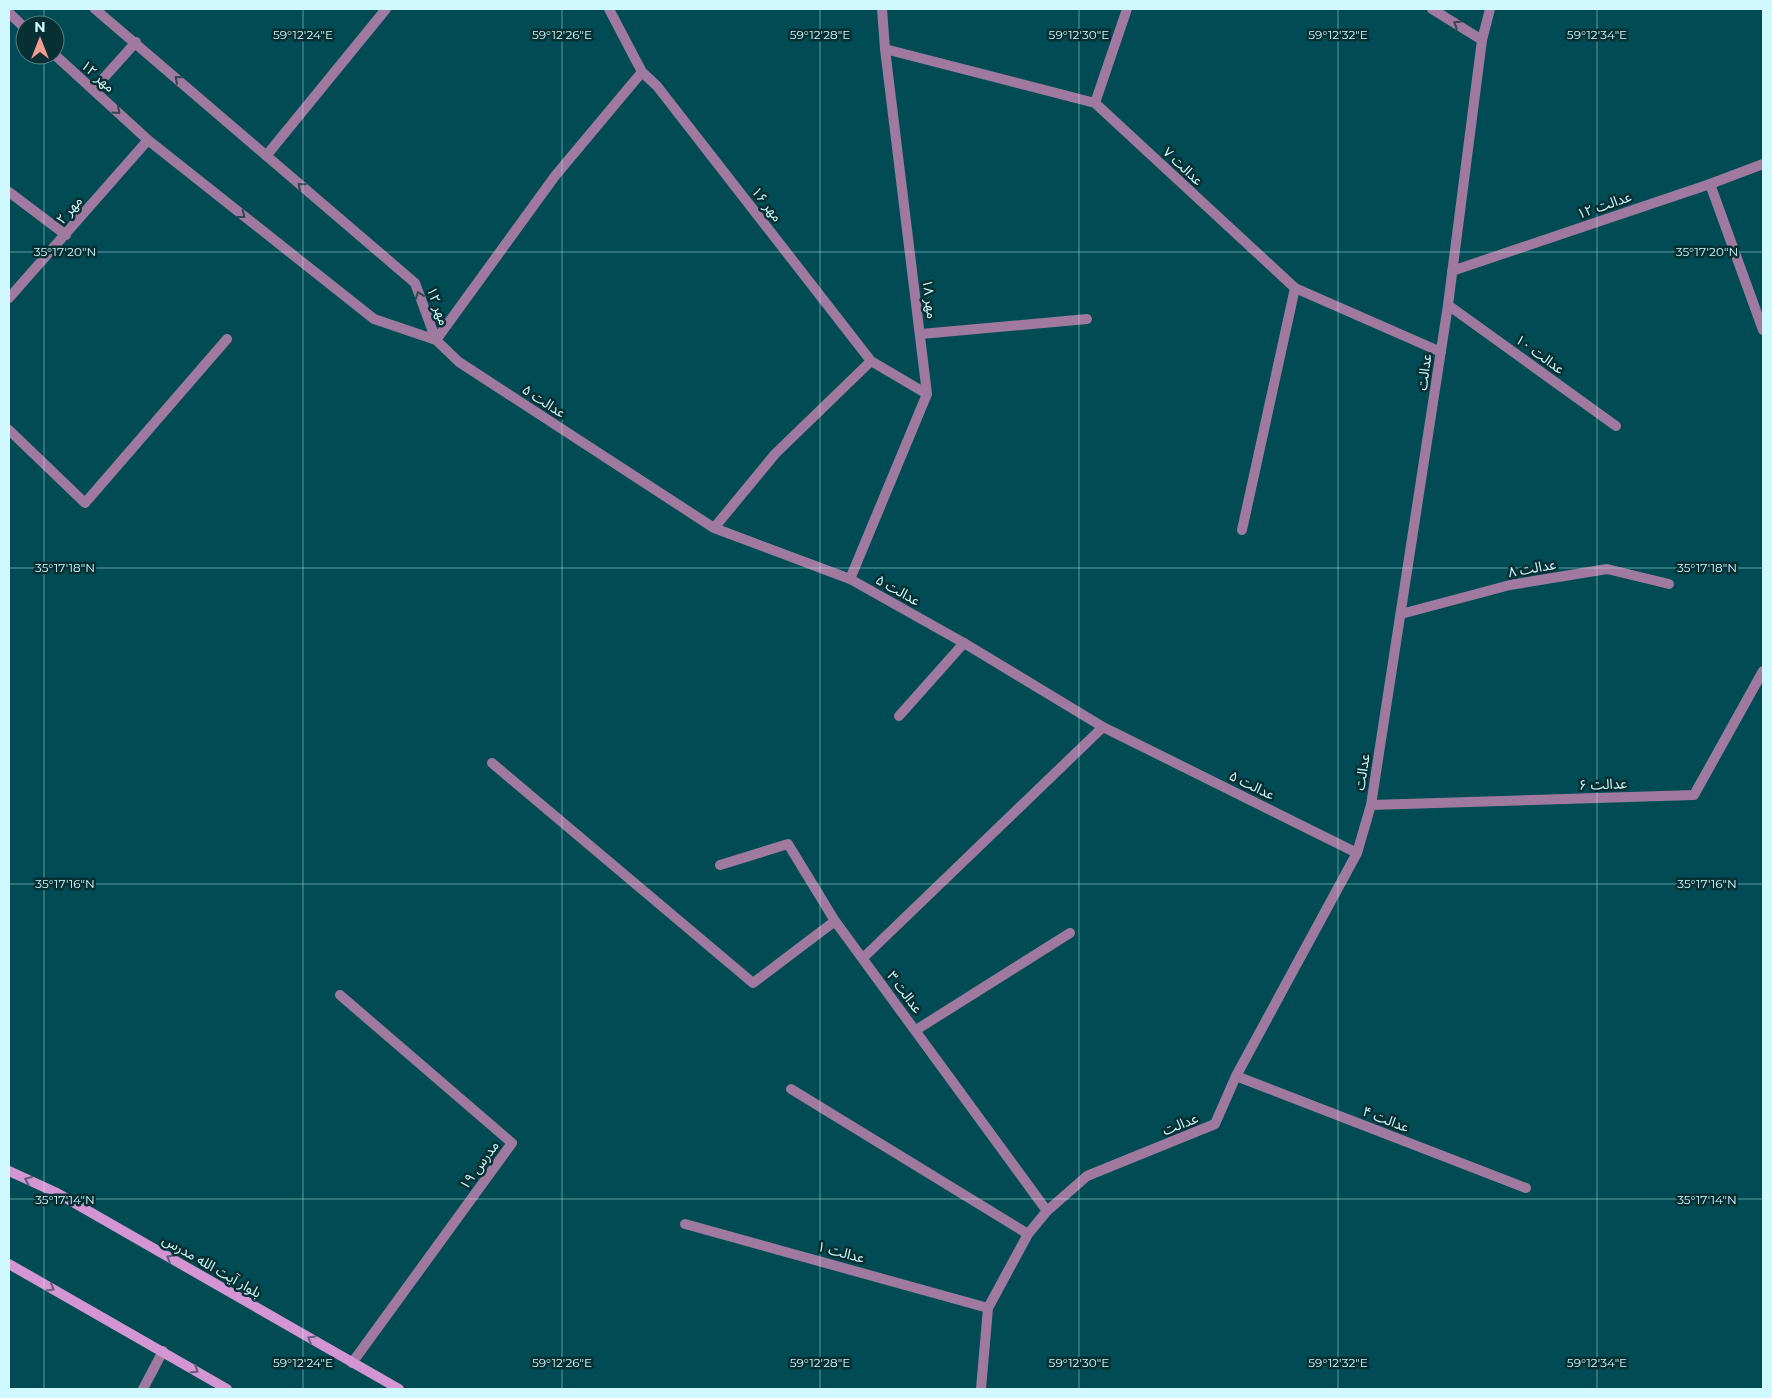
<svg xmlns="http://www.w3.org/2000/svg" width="1772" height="1398" font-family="Montserrat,'Noto Sans Arabic',sans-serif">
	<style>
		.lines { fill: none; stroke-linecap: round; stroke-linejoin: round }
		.service { stroke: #9f799f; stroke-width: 10 }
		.minor { stroke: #9f799f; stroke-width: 10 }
		.secondary { stroke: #d396d3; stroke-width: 10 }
		.oneway { stroke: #354554 }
		.oneway2 { stroke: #635d7c }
		.ticks { fill: none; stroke: #d0f9ff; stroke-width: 1; stroke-opacity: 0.45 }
		.labels { text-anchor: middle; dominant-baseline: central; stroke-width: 5; stroke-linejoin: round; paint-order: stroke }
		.street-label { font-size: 14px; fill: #d0f9ff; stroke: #072f34 }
		.ticks-label { font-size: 12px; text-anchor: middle; fill: #d0f9ff; stroke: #072f34; stroke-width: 5; stroke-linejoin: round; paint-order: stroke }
	</style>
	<rect width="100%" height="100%" fill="#014c54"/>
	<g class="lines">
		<path class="service" d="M1710,184L1763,330
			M1448,305L1616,426
			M921,334L1087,319
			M1242,530L1295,288
			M1401,614L1510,585L1607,569L1669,584
			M899,716L964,643
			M916,1030L1070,933
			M791,1089L1028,1234
			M685,1224L988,1308"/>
		<path class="minor" d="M95,9L415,283L436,340
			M609,9L642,72L657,86L871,361L927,394
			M1432,9L1482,40
			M9,13L25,28
			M885,49L1095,103L1295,288L1441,352
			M55,55L148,140L374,319L436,340L459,362L714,528L850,579L964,643L1103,727L1357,853
			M93,90L136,42
			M1095,103L1127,9
			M266,156L386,9
			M9,192L66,235
			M1452,271L1710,184L1763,164
			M9,298L148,140
			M436,340L555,176L642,72
			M9,430L85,503L227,339
			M714,528L775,454L871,361
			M850,579L927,394L885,49L882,9
			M492,763L753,983L835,921
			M1371,805L1694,795L1763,671
			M720,865L788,844L835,921L1047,1211
			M863,958L1103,727
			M340,995L512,1143L352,1363
			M1236,1076L1526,1188
			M143,1389L163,1351
			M981,1389L988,1308L1028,1234L1047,1211L1087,1176L1215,1124L1236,1076L1357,853L1371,805L1448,305L1482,40L1490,9"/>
		<path class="secondary" d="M9,1171L57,1193L399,1389
			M9,1264L227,1389"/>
	</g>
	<defs><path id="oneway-chevron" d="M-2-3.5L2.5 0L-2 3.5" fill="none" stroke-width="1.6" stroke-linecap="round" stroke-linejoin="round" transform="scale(1.25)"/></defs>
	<g class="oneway">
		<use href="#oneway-chevron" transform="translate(1457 24) rotate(-148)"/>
		<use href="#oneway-chevron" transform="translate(178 79) rotate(-139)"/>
		<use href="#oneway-chevron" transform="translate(117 111) rotate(42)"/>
		<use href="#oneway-chevron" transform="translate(301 186) rotate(-140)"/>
		<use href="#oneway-chevron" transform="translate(242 215) rotate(38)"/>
		<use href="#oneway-chevron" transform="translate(419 295) rotate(-110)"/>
	</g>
	<g class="oneway2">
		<use href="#oneway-chevron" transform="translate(28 1180) rotate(-156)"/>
		<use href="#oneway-chevron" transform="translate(170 1258) rotate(-150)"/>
		<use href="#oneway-chevron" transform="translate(51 1288) rotate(30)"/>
		<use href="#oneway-chevron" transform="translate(311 1339) rotate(-150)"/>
		<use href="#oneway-chevron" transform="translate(195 1370) rotate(31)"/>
	</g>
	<path class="ticks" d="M44,9V25M303,9V1389M562,9V1389M820,9V1389M1079,9V1389M1338,9V1389M1597,9V1389M44,55V1389M9,252H1763M9,568H1763M9,884H1763M9,1199H1763"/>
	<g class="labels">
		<g class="street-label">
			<text transform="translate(98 76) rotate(42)">مهر ۱۲</text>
			<text transform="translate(1183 166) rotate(43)">عدالت ۷</text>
			<text transform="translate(767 204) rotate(52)">مهر ۱۶</text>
			<text transform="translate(1604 205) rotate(-19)">عدالت ۱۲</text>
			<text transform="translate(69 210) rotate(-49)">مهر ۲</text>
			<text transform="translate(930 299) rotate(83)">مهر ۱۸</text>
			<text transform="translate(438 306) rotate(70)">مهر ۱۲</text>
			<text transform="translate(1540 354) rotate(36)">عدالت ۱۰</text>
			<text transform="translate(1424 372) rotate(-82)">عدالت</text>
			<text transform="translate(544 401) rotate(33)">عدالت ۵</text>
			<text transform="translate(1532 568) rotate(-10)">عدالت ۸</text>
			<text transform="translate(898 590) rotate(29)">عدالت ۵</text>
			<text transform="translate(1362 772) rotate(-81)">عدالت</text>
			<text transform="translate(1603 784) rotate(-2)">عدالت ۶</text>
			<text transform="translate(1252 785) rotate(26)">عدالت ۵</text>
			<text transform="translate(905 992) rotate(53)">عدالت ۳</text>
			<text transform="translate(1386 1119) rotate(21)">عدالت ۴</text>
			<text transform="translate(1180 1124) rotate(-22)">عدالت</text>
			<text transform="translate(479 1165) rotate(-54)">مدرس ۱۹</text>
			<text transform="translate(841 1252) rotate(15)">عدالت ۱</text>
			<text transform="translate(212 1266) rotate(30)">بلوار آیت الله مدرس</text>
		</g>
	</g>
	<g class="ticks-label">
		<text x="303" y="39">59°12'24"E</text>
		<text x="562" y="39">59°12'26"E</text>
		<text x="820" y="39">59°12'28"E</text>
		<text x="1079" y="39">59°12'30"E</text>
		<text x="1338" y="39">59°12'32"E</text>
		<text x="1597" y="39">59°12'34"E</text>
		<text x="65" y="256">35°17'20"N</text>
		<text x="1707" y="256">35°17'20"N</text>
		<text x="65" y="572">35°17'18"N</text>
		<text x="1707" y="572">35°17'18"N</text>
		<text x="65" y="888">35°17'16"N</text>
		<text x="1707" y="888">35°17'16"N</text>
		<text x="65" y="1204">35°17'14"N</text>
		<text x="1707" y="1204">35°17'14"N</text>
		<text x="303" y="1367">59°12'24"E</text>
		<text x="562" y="1367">59°12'26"E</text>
		<text x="820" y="1367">59°12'28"E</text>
		<text x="1079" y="1367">59°12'30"E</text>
		<text x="1338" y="1367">59°12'32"E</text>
		<text x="1597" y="1367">59°12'34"E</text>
	</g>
	<rect width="1772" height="1398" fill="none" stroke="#d0f9ff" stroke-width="20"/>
	<g transform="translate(40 40)"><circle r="24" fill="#072f34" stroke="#578085"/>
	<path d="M0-4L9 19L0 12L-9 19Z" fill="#f59c93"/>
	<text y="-8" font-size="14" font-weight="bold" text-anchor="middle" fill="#d0f9ff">N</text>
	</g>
</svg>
